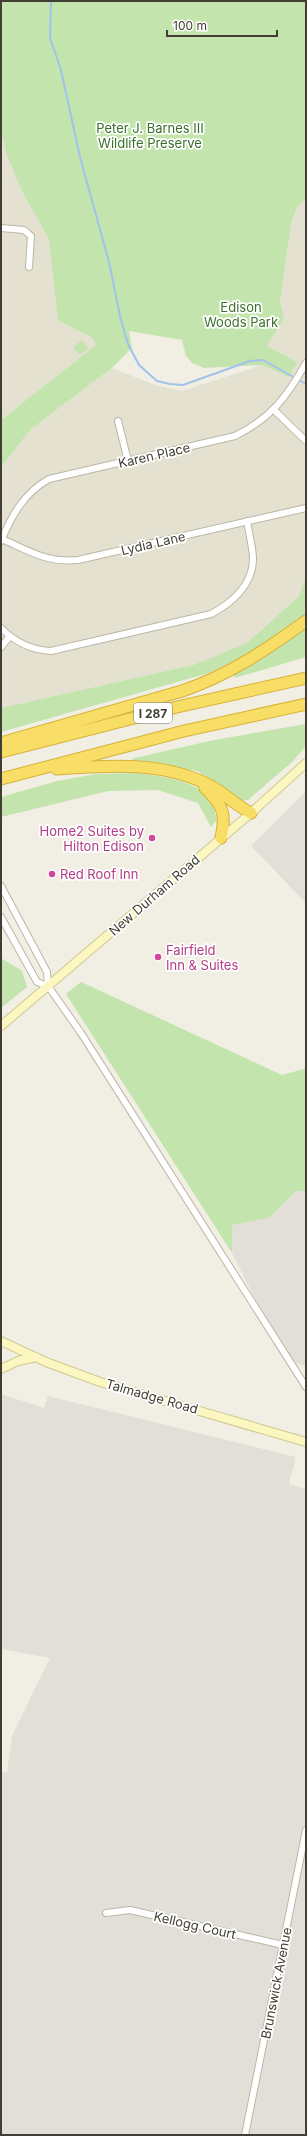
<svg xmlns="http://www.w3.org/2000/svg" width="307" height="2136" font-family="Inter,sans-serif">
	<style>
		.residential { fill: #e4e1d1 }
		.industrial { fill: #e2dfd8 }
		.green { fill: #c3e4ac }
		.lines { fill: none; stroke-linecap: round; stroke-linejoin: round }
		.stream { stroke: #a0c2ec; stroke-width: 2 }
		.street-casing { stroke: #bbb7a6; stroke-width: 8 }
		.secondary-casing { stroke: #cfc894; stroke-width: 10 }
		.highway-casing { stroke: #d6b337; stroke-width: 13 }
		.street { stroke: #fff; stroke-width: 6 }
		.secondary { stroke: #fcf7c1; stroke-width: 8 }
		.highway { stroke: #f8dd67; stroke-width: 11 }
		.hotel-dot { fill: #d1479c; stroke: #fff; stroke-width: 1.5 }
		.labels { text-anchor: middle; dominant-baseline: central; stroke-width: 3.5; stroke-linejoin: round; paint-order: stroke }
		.shield { fill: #fff; stroke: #7b7870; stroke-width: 1 }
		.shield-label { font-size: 12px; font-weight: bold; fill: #423e33 }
		.park-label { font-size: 13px; fill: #3a702a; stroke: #fff }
		.street-label { font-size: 13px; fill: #423e33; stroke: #fff }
		.hotel-label { font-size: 13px; fill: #b23c85; stroke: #fff; text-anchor: start }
	</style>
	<rect width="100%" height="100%" fill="#f1eee3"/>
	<path class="residential" d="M1,95L100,342L1,420Z
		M306,199V577L299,596L247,643L193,665L1,708V467L31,429L112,368L155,385L182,391L262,365L297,362L267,346L284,319L280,302L291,223L297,207Z"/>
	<path class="industrial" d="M306,791V903L251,846Z
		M296,1191H306V1366L286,1361L232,1253L231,1225L269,1218Z
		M1,1394L44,1408L48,1396L296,1457L289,1484L306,1489V2135H1V1772L7,1773L12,1736L50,1658L1,1649Z"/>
	<path class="green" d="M1,1H306V199L297,207L291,224L280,302L284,319L267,346L297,362L289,377L262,365L204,368L192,363L186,356L182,340L129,331L132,348L112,368L31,429L1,467V420L96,345L93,338L58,320L49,239L21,189L7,155L1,130Z
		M82,340L88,348L80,355L73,347Z
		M306,577V615L261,648L209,673L1,732V708L193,665L247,643L299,596Z
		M306,626V657L235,678L234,675L273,651Z
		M306,724V746L292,762L248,800L240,801L219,783L197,771L130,759L214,740Z
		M136,773C161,777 201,779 213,805C215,809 215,816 217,820L211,827L198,803L158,790L108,791L1,817V797L57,781L96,774Z
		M1,958L22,971L27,987L1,1008Z
		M81,982L282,1075L304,1069L306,1065V1191H296L269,1218L232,1225V1253L66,994Z"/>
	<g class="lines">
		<path class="stream" d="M51,1L50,38L61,70L80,157L109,262L120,316L128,344L139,365L157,381L170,384L183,385L250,361L263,360L306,384"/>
		<g class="street-casing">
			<path id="street" d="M1,228L24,230L31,236L29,267
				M274,410L306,441
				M118,421L128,461
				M2,539C29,551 47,563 78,560L306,508
				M1,541C12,515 24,493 49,479L235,436C271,418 287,397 306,363
				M1,628C15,642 30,650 51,651L211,614C232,603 254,584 253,557C252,545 249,533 247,521
				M1,647L10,636
				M1,886L47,972L48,986
				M1,917L37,982L48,986
				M48,986L81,1033L306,1387
				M106,1913L130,1910L283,1945
				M245,2135L306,1830"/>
		</g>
		<g class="secondary-casing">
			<path id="secondary" d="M1,1026L251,813L306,763
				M1,1341L46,1362L100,1382L306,1442
				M1,1369L18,1361L36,1357"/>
		</g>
		<g class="highway-casing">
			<path id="highway" d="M1,743L182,691C229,675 266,650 306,621
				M1,752L177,707L306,678
				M57,769C109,765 166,761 213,787C226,795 237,806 251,813
				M1,779L184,731L306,704
				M205,788C224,806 226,814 221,838"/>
		</g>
		<use href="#street" class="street"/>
		<use href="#secondary" class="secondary"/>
		<use href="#highway" class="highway"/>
	</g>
	<g class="hotel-dot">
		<circle cx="152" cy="838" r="4"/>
		<circle cx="52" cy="874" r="4"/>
		<circle cx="158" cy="957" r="4"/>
	</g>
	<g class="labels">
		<rect class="shield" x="134" y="703" width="38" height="20" rx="3"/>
		<g class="shield-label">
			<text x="153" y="713">I 287</text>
		</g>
		<g class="park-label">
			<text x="150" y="128">Peter J. Barnes III<tspan x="150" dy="15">Wildlife Preserve</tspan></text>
			<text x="241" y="307">Edison<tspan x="241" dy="15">Woods Park</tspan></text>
		</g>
		<g class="street-label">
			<text transform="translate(154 455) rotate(-13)">Karen Place</text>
			<text transform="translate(153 543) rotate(-13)">Lydia Lane</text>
			<text transform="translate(154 895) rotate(-41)">New Durham Road</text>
			<text transform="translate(152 1396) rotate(16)">Talmadge Road</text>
			<text transform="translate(195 1925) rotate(13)">Kellogg Court</text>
			<text transform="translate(276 1983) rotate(-79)">Brunswick Avenue</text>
		</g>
		<g class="hotel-label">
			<text x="144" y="831" text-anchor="end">Home2 Suites by<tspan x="144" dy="15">Hilton Edison</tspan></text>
			<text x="60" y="874">Red Roof Inn</text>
			<text x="166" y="950">Fairfield<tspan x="166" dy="15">Inn &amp; Suites</tspan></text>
		</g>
	</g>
	<rect width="307" height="2136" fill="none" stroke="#423e33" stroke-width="4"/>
	<path d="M167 30v6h110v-6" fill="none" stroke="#423e33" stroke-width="2"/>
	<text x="173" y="30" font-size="12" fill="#423e33" stroke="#ffffff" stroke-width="3" paint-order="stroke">100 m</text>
</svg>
